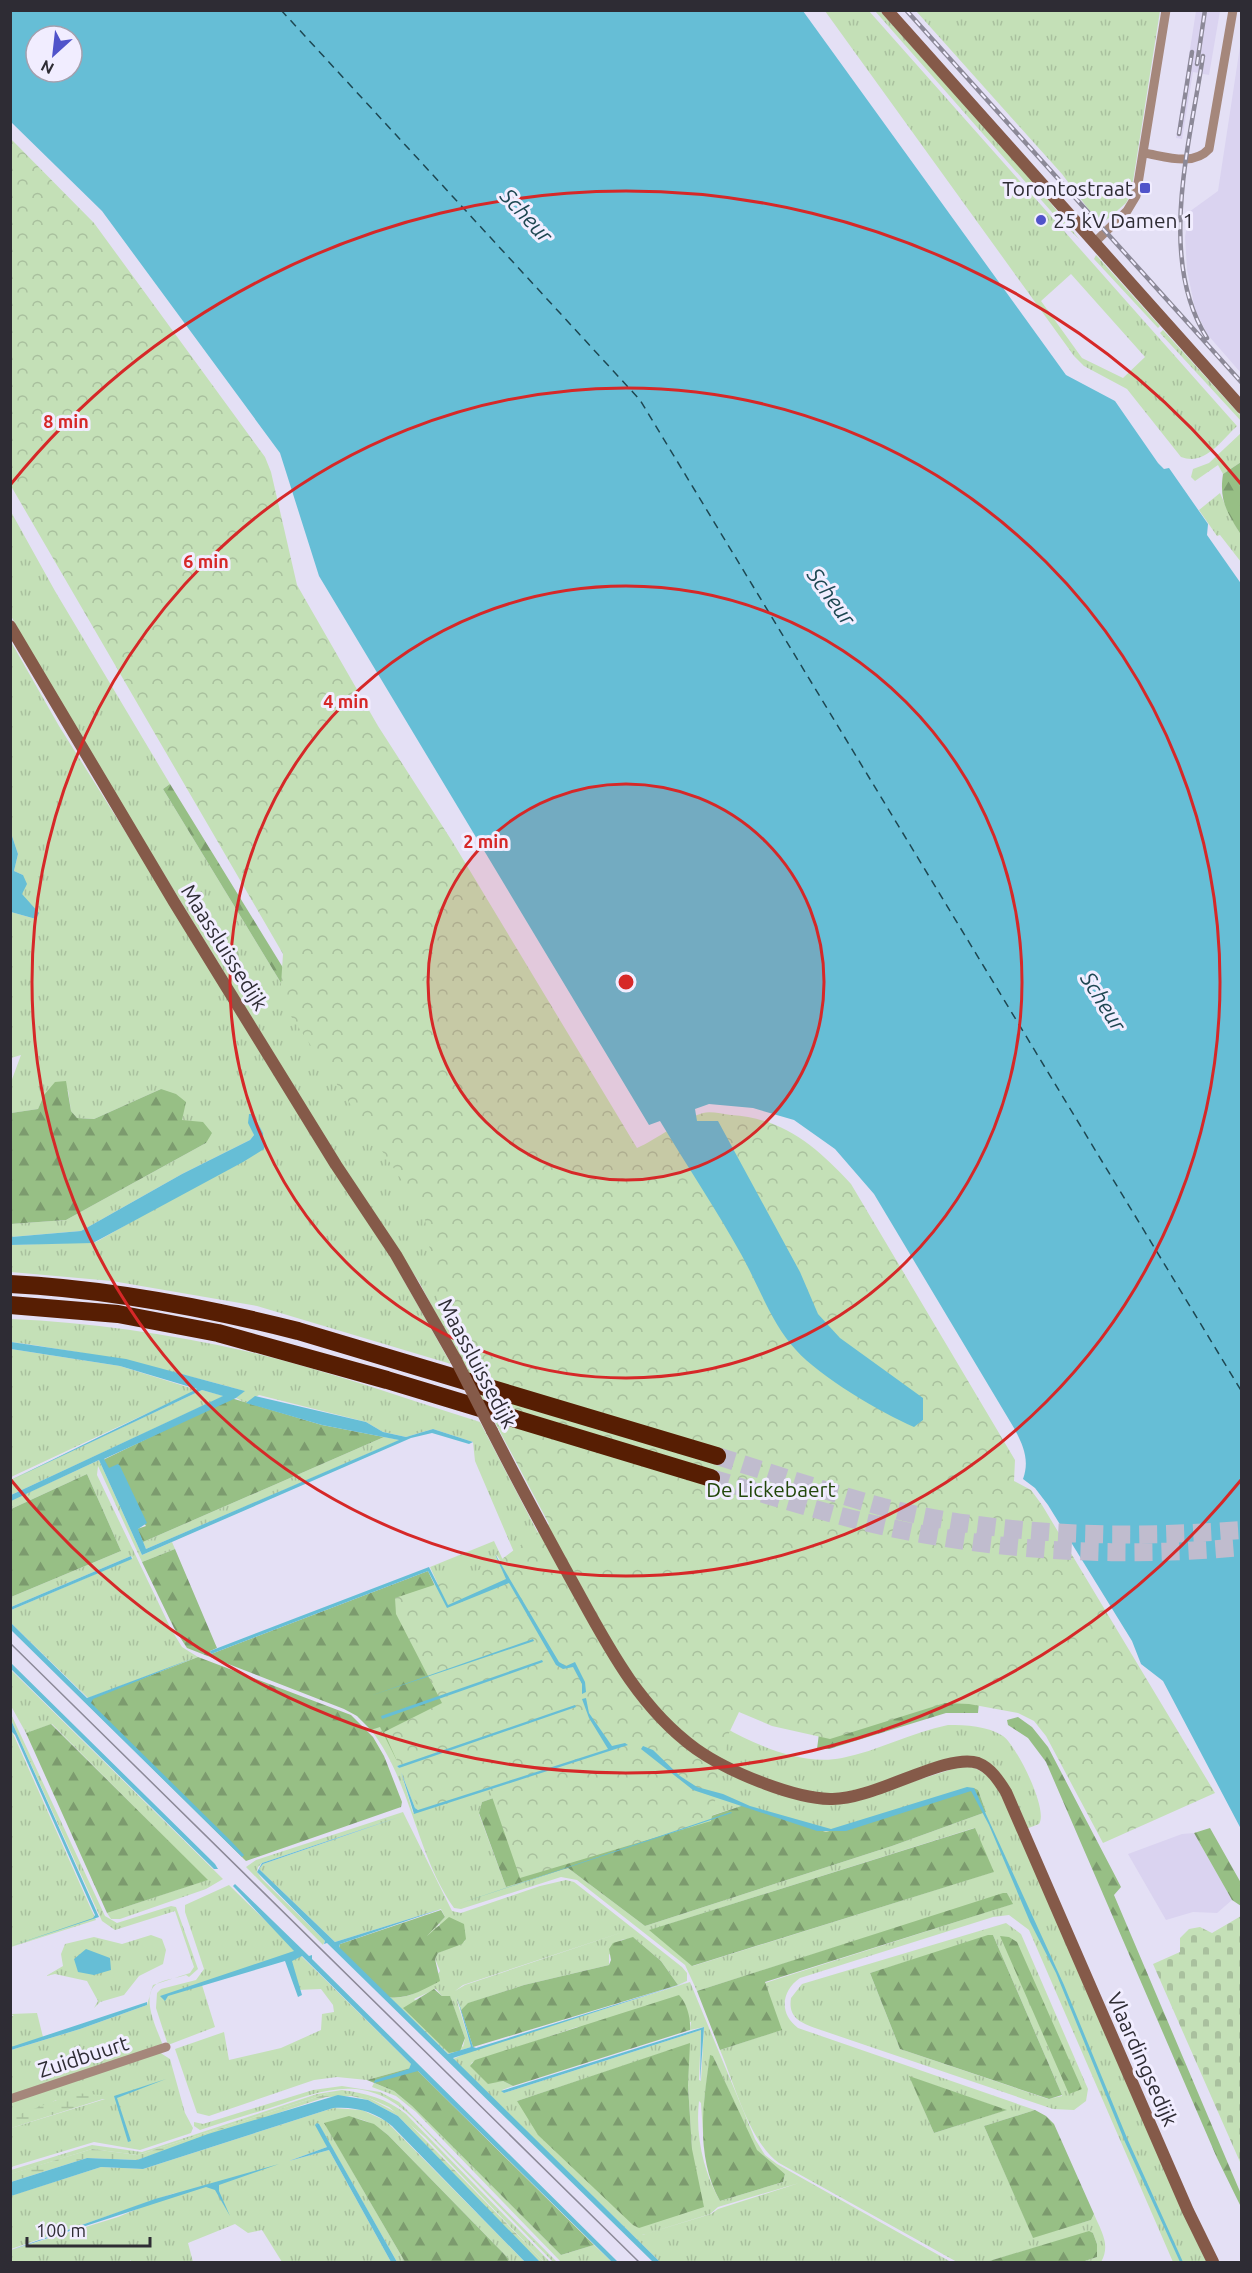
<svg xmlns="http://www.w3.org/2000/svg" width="1252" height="2273" font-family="Ubuntu,sans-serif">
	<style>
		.built { fill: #dad3f0 }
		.grass { fill: url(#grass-tufts); fill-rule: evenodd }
		.forest { fill: url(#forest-firs) }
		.wetland { fill: url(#wetland-marsh) }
		.cemetery { fill: url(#cemetery-stones) }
		.park { fill: url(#park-crowns) }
		.water { fill: #66bed6; fill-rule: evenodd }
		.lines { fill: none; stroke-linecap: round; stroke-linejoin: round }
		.ferry { stroke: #1e4752; stroke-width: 1.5; stroke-dasharray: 8 6; stroke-linecap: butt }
		.highway-tunnel { stroke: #c0bcce; stroke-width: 18; stroke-dasharray: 18 9; stroke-linecap: butt }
		.street { stroke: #a5877b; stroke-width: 9 }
		.secondary { stroke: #855a49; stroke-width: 12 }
		.highway { stroke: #571e03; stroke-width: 18 }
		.tram { stroke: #8c8998; stroke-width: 1.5 }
		.rail-casing { stroke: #8c8998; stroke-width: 4.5 }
		.rail { stroke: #f1edff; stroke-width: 2; stroke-dasharray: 7; stroke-linecap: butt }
		.secondary-bridge { stroke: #855a49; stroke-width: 12 }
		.ring { fill: none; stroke: #d62828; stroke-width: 3 }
		.poi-dot { fill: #5053ca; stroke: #f1edff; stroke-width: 2 }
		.labels { text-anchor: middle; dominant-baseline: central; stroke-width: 6; stroke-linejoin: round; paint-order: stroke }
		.poi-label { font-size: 21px; fill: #2e2c34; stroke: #f1edff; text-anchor: end }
		.street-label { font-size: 21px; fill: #2e2c34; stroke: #f1edff }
		.park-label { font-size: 21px; fill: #22470a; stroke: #f1edff }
		.water-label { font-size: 22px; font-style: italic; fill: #1e4752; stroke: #f1edff }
		.centre { fill: #d62828; stroke: #f1edff; stroke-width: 3 }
		.ring-label { font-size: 18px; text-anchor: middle; font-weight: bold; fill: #d62828; stroke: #f1edff; stroke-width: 6; stroke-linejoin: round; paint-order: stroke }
	</style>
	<defs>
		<pattern id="grass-tufts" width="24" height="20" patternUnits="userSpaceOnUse" patternTransform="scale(1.5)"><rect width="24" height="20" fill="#c4e0b7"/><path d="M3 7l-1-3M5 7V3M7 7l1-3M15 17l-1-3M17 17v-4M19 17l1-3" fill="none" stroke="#a9c09e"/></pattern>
		<pattern id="forest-firs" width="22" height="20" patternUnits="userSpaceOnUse" patternTransform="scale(1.5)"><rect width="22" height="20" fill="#97bf85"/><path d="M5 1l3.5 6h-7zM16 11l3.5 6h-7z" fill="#7c9b6e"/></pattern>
		<pattern id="wetland-marsh" width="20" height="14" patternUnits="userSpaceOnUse" patternTransform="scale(1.5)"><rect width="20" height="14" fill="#c4e0b7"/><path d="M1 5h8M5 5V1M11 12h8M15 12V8" fill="none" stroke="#a9c09e"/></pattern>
		<pattern id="cemetery-stones" width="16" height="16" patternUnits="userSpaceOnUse" patternTransform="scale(1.5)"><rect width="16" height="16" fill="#c4e0b7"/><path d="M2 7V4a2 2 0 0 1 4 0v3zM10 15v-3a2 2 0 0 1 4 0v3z" fill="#a9c09e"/></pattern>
		<pattern id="park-crowns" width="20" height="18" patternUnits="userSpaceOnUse" patternTransform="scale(1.5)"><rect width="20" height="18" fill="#c4e0b7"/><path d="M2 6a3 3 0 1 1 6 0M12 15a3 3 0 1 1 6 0" fill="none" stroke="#a9c09e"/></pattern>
	</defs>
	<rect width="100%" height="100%" fill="#e4e0f5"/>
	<path class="built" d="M1196,11H1220L1209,75L1193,72L1182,139L1176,138Z
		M1241,40V373L1207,334L1195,309L1187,270L1185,237L1189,212L1218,191Z
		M1194,1833L1232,1900L1217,1913L1193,1912L1166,1920L1128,1854L1182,1834Z"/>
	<path class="grass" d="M825,11H869L1237,426C1221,441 1205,466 1181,457L1127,389L1084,366L1074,356ZM1071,274L1145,357L1123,378L1082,358L1041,301Z
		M875,11H880L1038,187L1079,239L1057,218Z
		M916,11H1160L1131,194L1126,203L1103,223L1098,222L1062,174Z
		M1096,255L1160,326L1158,328L1094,259Z
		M1163,330L1241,416V421L1160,333Z
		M1241,433V462L1223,474L1218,465L1195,481L1191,477L1193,469L1209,463Z
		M1220,493L1230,516L1241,535V562L1220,535L1217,536L1199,510Z
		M10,510L55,591L170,784L163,789L292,1001L424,1204L455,1349L419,1282L351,1180L52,691L11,616Z
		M10,640L59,726L376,1231L451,1364L257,1306L112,1281L11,1272V1245L96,1242L131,1222L263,1133L253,1115L251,1127L254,1135L250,1140L182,1174L81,1231L11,1237V1224L66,1220L206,1143L181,1121L161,1089L94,1119L77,1118L71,1111L68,1090L44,1095L38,1109L11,1113V1082L21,1055L11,1058V912L36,919L22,894L23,875L14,871L18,854L10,830Z
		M11,1319C89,1322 169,1334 245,1351C324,1369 402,1398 480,1422L550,1556L525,1578L475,1461L473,1442L433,1429L406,1437L383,1432L366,1422L259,1395L246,1403L236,1398L244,1391C164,1368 93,1353 11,1342Z
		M11,1349L120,1366L197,1390L11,1477Z
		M202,1390L224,1396L11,1495L10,1480Z
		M384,1437L400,1440L146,1549L143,1542Z
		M99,1460L142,1555L172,1542L175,1549L142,1562L98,1466L97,1475L171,1629L182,1647L198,1657L88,1698L11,1623V1610L133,1558L131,1556L11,1607V1597L121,1551L87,1474L11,1509L10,1501Z
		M494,1541L511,1577L496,1554L499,1563L446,1602L430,1567Z
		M556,1649L564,1661L579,1654C604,1675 623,1703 649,1722C702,1762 778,1806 846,1803L962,1766C985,1767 993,1781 1004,1799L1208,2262H1173L1029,1930L1009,1915L993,1917L800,1978C781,1991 779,2014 798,2028L1035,2110L984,2126L1033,2237L1091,2220L1094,2214C1101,2231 1111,2245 1101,2262H1082L1097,2257V2244L1093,2233L1089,2232L986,2262H957L779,2163C750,2143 734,2083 720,2050L781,2030L765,1983L1012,1904L1007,1893L697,1991L685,1965L577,1880L561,1877L461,1909L454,1908C416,1854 411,1781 371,1730L380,1726L397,1759L560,1700L541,1655L549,1652L561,1669L573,1666L582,1684V1693L586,1692L585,1682L575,1663L566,1667L559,1662L553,1650ZM585,1698L589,1713L612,1747L625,1743L628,1745L413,1813L401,1772L415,1808L418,1810L608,1749L589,1718L583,1700ZM574,1705L576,1708L399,1768L397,1766ZM551,1722L562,1754L420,1802L409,1771ZM629,1751C646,1756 653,1770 666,1780C680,1791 698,1796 712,1806L713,1810L710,1816L744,1805L826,1832L974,1788L978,1790L986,1812L892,1846L645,1926L568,1868L506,1887L479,1814L482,1802ZM974,1828L993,1872L693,1966L650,1930ZM910,2077L1006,2110L934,2133Z
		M10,1669L223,1879L206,1889L120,1919H111L107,1913L207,1880L52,1724L26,1733L11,1706Z
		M10,1712L105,1916L117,1923L171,1906L176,1907L198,1969L189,1977L186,1975C178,1978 166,1979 158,1983C139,1994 157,2029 162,2043L160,2048L11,2097V2050L80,2029L147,2005L153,1985L190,1973L194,1967L175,1911L115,1930L102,1921L11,1720Z
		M948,1725C966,1725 988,1726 1003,1736C1016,1745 1049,1810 1039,1824L1026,1829L983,1761C934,1772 865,1797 816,1793C784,1790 750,1772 721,1759L724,1727C757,1746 804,1766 842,1758C878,1751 912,1732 948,1725Z
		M10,1727L96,1920L11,1947H10Z
		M403,1812L452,1911L461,1913L540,1886L566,1880L574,1882L682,1967L687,1973V1981L678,1985L661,1961L634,1938L621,1940L609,1955V1965L524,1985L469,2003L461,2010L456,1998L471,2047L448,2054L389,1997C410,2000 429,1988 440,1971L435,1959L438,1953L465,1941L439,1924L435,1931L427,1936L445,1917L441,1909L335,1942L259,1869L263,1864L402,1816L262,1863L258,1867L257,1872L262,1879L325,1941L323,1945L246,1867L256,1860ZM626,1931L465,1985L455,1991L463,1985ZM436,1989L442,1996L450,1997L465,2038L463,2047L414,1999Z
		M229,1885L414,2067L367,2080L337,2077L314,2080L209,2116L197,2113L175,2049L224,2032L229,2060L281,2048L321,2030L322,2014L334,2012L333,2005L321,1989L297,1990L284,1956L202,1985L215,2027L168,2045L156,2008L157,1993L161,1989L196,1980L204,1969L185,1912V1905Z
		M1006,1923L1021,1934L1088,2089L1086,2101L1074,2110L1053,2109L815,2028C799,2022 788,2017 791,1998L802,1984ZM993,1935L1062,2095V2096L1048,2099L900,2049L870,1973Z
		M151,1935L162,1939L166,1950L163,1964L139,1976L124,1995L100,2002L94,2008L98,2001L87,1981L55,1974L46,1976L63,1966L61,1954L65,1944L94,1937L122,1944Z
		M690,1982L755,2139L765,2155L777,2164L951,2262H660L453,2059L471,2051ZM691,2022L690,2030L704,2027L701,2081L699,2080L701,2030L504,2093L502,2090L513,2086L503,2081L495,2082L471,2063L577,2027ZM689,2044L688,2085L692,2149L517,2101ZM710,2056H713L756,2150L785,2174L783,2182L720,2201C704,2173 695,2136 699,2101L701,2103L704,2149V2102ZM799,2183L718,2209L711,2214L642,2235L710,2214L718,2207Z
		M37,2013L43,2037L11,2048L10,2016H14L11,2014Z
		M159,2052L170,2059L185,2113L193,2128L191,2133L140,2150L94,2142L11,2167V2128L105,2099L56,2100L42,2108L11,2118L10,2101Z
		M374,2083L394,2091L412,2106L561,2255L594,2245L612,2262H561L416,2112L396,2096L372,2087Z
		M342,2086L380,2092L399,2102L557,2262H553L412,2117C364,2072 324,2090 270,2108C247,2115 224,2122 200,2130L194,2126V2122L203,2124L313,2090Z
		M342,2090C366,2093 387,2099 406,2114L550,2262H544L425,2137L389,2107L369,2098L329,2093L138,2155L92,2149L11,2174V2170L92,2145L142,2152L317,2094Z
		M333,2108L362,2110L386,2121L525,2262H508V2258L388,2135C366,2117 351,2113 325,2124L405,2262H397L318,2123L327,2147L289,2161L329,2150L391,2262H282L262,2230L248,2233L235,2224L188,2243L193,2262H132L130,2260V2262H11V2250L118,2217L178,2192L11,2249L10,2196L101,2167L143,2169Z"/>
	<path class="forest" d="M1241,462V535C1227,512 1219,501 1223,474Z
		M170,784L293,984L292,1001L163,789Z
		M66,1081L71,1111L77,1118L94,1119L161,1089L176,1094L186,1102L182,1120L203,1122L212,1133L206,1143L66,1220L11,1224V1113L38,1109L44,1095L55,1082Z
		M231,1398L322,1425L384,1437L143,1542L137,1529L146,1526L103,1460Z
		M87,1474L121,1551L11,1597V1509Z
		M175,1549L217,1648L210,1651L211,1654L428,1571L443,1603L560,1700L396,1759L380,1727L371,1730L357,1716L344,1709L187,1648L174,1628L142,1562Z
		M198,1657L351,1715L373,1737L384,1756L402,1802L401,1807L246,1861L84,1701Z
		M928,1700L979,1702L978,1713H946L829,1749H817L820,1726Z
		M1018,1717L1032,1727L1048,1747L1121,1887L1114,1895L1241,2194V2207L1217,2158L1046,1762L1028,1738L1008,1725L1007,1720Z
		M51,1724L208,1880L107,1913L26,1733Z
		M621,1753L711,1816L744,1805L826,1832L974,1788L978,1790L986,1812L892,1846L645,1926L568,1868L506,1887L479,1813L482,1802Z
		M975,1828L994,1872L692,1966L649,1930Z
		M1210,1828L1241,1883V1906L1232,1900L1194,1833Z
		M1003,1893H1007L1013,1904L765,1982L782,2030L720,2050L697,1991Z
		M441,1910L445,1917L427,1936L449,1917L464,1924L466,1939L462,1944L438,1953L435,1959L440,1981C425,1989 406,2000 389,1997L339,1948L340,1944Z
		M988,1935H993L1062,2095L1049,2099L900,2049L870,1973Z
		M1000,1936L1009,1937L1017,1942L1082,2089L1069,2094Z
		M633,1937L661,1961L678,1985L473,2047L461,2010L468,2003L524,1985L609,1965L611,1960L609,1949L613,1943Z
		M434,1989L442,1996H450L465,2038L460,2051L449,2053L403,2008Z
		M679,1995C687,2003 691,2019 690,2030L513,2086L503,2081L488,2084L470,2066L475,2060Z
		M690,2043L688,2085L692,2149L704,2207L639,2228L633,2225L538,2135L517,2101Z
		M710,2055L713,2056L757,2150L785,2174L783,2182L720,2201C695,2157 703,2103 710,2055Z
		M414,2067L594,2245L561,2255L412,2106L394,2091L367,2080Z
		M909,2076L1007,2110L934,2133Z
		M1035,2110L1046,2116L1054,2124L1094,2214L1091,2220L1033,2238L984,2126Z
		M349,2116L374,2124L388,2135L508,2258V2262H405L324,2123Z
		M1089,2231L1093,2233L1097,2244V2257L1082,2262H986Z"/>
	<path class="wetland" d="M75,2093L101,2095L106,2098L11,2128L10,2118Z
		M329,2093L354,2094L369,2098L401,2115L544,2262H540L530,2253L398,2116L368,2100L352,2096L326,2097L137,2160L87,2158L11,2182L10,2174L92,2149L138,2155Z"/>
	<path class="cemetery" d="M1241,1916L1242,2162H1240L1153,1964L1180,1952V1938L1189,1929L1200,1927L1212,1933Z"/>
	<path class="park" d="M11,139L94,223L265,457L271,472L297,585L378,726L452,841L637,1148C656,1140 684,1118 703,1113C711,1111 722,1114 731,1115C783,1118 817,1147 851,1184L1015,1460L1014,1481L1031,1490L1042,1505L1215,1793L1103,1843L1046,1736L1034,1721L1018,1713L969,1704L945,1703L830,1739L772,1726L739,1712L729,1733L711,1821L520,1878L490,1791L420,1812L384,1732L442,1703L396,1614L395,1598L494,1565L549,1524L448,1334L438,1301L424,1213L280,1000L283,954L11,486Z"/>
	<path class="water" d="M10,11H803L1066,375L1115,401L1158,463L1164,469L1169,468L1208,524L1207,535L1242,585L1241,1829L1163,1681L1141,1664L1132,1641L1048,1505L1035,1488L1023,1479C1030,1460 1023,1445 1014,1428L874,1194L835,1149L794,1120L753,1108L709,1104L695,1109L697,1121H718L800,1272L818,1314L840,1338L923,1398V1420L914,1427C880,1412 820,1377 796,1350C771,1323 759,1286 741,1254C716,1209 687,1166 660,1121L649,1125L319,576L280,453L102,211L11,122ZM36,36H72V72H36Z
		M10,830L18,854L14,871L23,875L27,884L22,894L39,913L36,919L11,912Z
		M249,1114H253L263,1133L264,1149L243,1162L93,1243L11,1245V1237L81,1231L182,1174L250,1140L254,1135L248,1123Z
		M11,1342L126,1359L245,1391L236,1398L104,1459L109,1468L118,1464L120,1466L147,1523L138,1529L146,1549L399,1440L322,1425L246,1403L255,1396L366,1422L383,1432L406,1437L433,1429L473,1442L469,1444L432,1433L411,1438L142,1555L99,1460L11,1501V1495L223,1396L202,1390L11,1480L197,1389L120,1366L11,1349Z
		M495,1554L559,1662L566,1666L575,1662L585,1682L586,1692L582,1694V1684L573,1667L563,1669L556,1665L509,1583L447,1608L428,1571L211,1654L210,1651L429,1567L448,1605L506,1579Z
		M131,1556L132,1559L11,1610V1607Z
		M11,1623L87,1698L194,1658L93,1699L91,1703L231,1841L244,1855L242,1857L11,1630Z
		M533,1639L534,1641L370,1696Z
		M542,1660L543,1662L382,1719L381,1716Z
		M11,1663L215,1864L218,1869H214L11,1669Z
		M586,1698L589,1713L612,1746L625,1743L628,1745L414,1814L401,1772L415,1808L418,1810L608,1749L589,1718L582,1699Z
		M575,1705L576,1707L399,1768L397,1766Z
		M11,1720L99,1917L11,1946L93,1918L95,1915L15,1735L11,1731Z
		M643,1746L653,1750L680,1776L697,1787L723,1794L750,1806L831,1829L967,1787L974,1788L1064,1985L1127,2138L1183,2262H1180L1125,2142L1056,1973L1030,1922L989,1825L971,1791L846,1831H817L693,1790L641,1749Z
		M731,1812L732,1813L458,1904Z
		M402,1816L263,1864L259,1869L335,1942L441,1909L340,1944L339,1947L448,2054L471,2047L457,1997L473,2047L476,2048L688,1982L453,2058L660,2262H653L327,1943L324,1944L325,1941L257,1872L262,1863Z
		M235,1884L309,1956L312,1955V1959L618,2262H612L418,2071L374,2083L375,2080L409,2069L411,2064L302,1956L292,1961L302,1995L298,1997L285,1961L168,1996L165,2001L160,1996L294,1951L233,1886Z
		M86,1949L110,1958L111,1970L94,1975L78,1972L74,1959Z
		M147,2002V2005L80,2029L11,2050V2047Z
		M704,2027L700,2082L701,2030L504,2093L501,2091Z
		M166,2079L117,2098L131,2141L128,2142L114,2096Z
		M338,2095L368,2100L398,2116L540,2262H525L392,2126C376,2112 355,2106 333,2108L143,2169L101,2167L11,2196V2182L87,2158L137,2160L208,2134Z
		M317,2123L319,2124L397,2262H391L329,2150L289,2161L327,2147L315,2125Z
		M279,2164L219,2185V2191L230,2216L215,2190L206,2187L11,2250L155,2199Z"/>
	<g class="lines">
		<path class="ferry" d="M281,10L640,400L1242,1392"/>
		<path class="highway-tunnel" d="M717,1456C772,1473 827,1492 883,1507C998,1536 1124,1539 1242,1530
			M711,1478C767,1495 824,1513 882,1526C999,1552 1122,1558 1242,1547"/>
		<path class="street" d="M1144,153C1164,156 1193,167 1209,149L1233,10
			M1094,243L1127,211L1136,196L1166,10
			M10,2099L166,2047"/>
		<path class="secondary" d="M887,10L1242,408
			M10,626L174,902L336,1165L396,1255L456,1360
			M492,1431C518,1482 545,1532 573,1583C606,1643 638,1707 696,1749C727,1771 792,1798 830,1799C873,1801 946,1752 978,1763C991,1768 999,1781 1006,1792L1188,2211L1213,2262"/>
		<path class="highway" d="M10,1284C109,1289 203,1307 298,1331L717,1456
			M10,1305L118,1314L218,1333L387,1380L711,1478"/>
		<path class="tram" d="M10,1643L639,2262"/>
		<g class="rail-casing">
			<path id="rail" d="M906,10L1242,383
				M1203,56C1190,143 1157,259 1207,338
				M1197,64L1205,10
				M1179,134L1192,52"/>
		</g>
		<use href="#rail" class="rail"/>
		<path class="secondary-bridge" d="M456,1360L492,1431"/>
	</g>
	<circle cx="626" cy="982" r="198" fill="#d62828" fill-opacity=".12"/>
	<g class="ring">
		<circle cx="626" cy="982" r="198"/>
		<circle cx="626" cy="982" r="396"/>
		<circle cx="626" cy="982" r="594"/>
		<path d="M1241 1480A792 792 0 0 1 11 1480M11 484A792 792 0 0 1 1241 484"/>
	</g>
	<g class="poi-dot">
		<rect x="1139" y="182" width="12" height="12" rx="3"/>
		<circle cx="1041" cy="220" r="6"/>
	</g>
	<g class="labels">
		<g class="poi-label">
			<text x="1133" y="188">Torontostraat</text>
			<text x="1053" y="220" text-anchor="start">25 kV Damen 1</text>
		</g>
		<g class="street-label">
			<text transform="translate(225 947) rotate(58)">Maassluissedijk</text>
			<text transform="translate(478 1363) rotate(62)">Maassluissedijk</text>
			<text transform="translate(83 2056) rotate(-18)">Zuidbuurt</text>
			<text transform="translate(1143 2059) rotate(66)">Vlaardingsedijk</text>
		</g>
		<g class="park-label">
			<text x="771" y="1489">De Lickebaert</text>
		</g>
		<g class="water-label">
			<text transform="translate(527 215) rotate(47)">Scheur</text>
			<text transform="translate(832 596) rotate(54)">Scheur</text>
			<text transform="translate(1104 1001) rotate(58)">Scheur</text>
		</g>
	</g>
	<circle cx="626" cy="982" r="9" class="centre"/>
	<g class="ring-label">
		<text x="66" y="428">8 min</text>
		<text x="206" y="568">6 min</text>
		<text x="346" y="708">4 min</text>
		<text x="486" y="848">2 min</text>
	</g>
	<rect width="1252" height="2273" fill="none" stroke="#2e2c34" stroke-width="24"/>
	<g transform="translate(54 54) rotate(207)"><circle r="28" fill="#f1edff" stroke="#a3a0ae" stroke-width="1.5"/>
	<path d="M0-4.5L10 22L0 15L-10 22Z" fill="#5053ca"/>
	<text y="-9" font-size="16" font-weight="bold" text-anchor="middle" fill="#2e2c34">N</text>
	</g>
	<path d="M27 2237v9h123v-9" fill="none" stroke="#2e2c34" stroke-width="3"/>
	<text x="36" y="2237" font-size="18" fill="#2e2c34" stroke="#f1edff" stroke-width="4.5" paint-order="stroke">100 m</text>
</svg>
